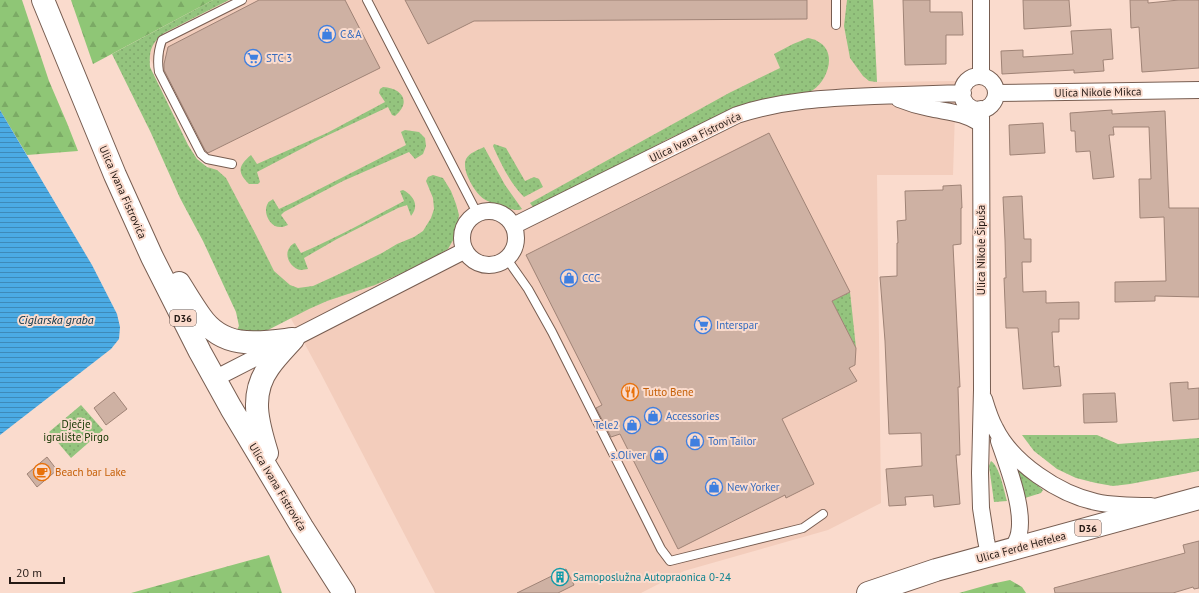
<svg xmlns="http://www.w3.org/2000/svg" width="1199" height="593" font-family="'PT Sans',sans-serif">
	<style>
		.built { fill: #f3cdbc }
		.grass { fill: url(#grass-dots) }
		.forest { fill: url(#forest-firs) }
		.water { fill: url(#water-rules) }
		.building { fill: #ceb1a3; stroke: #9f8376 }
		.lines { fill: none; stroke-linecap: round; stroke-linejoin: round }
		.lane-casing { stroke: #775d51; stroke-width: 10 }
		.street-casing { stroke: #775d51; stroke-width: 18 }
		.primary-casing { stroke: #775d51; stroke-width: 24 }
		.lane { stroke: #fff; stroke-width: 8 }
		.street { stroke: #fff; stroke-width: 16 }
		.primary { stroke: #fff; stroke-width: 22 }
		.labels { text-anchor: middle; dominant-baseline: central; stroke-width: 4; stroke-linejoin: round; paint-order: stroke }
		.shield { fill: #fadbcd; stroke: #64534c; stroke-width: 1 }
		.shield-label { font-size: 10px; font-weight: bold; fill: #241914 }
		.shop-label { font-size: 11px; fill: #366cbe; stroke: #fadbcd; text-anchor: start }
		.street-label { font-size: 11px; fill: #241914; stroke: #fadbcd }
		.food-label { font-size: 11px; fill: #c56008; stroke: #fadbcd; text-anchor: start }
		.park-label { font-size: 11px; fill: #143600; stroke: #fadbcd }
		.culture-label { font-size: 11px; fill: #0d838f; stroke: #fadbcd; text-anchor: start }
		.water-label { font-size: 12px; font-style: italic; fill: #022d44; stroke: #fadbcd }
	</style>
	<defs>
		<pattern id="grass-dots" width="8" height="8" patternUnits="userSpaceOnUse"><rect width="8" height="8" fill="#94c47e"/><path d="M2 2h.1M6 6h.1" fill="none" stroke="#7fa86c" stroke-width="1.8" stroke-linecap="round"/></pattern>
		<pattern id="forest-firs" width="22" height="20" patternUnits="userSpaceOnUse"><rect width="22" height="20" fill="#8fc676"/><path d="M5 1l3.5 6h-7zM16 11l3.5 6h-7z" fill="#7baa65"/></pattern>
		<pattern id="water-rules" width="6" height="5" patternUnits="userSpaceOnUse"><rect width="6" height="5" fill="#4babe4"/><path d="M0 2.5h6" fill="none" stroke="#3e8ab8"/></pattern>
	</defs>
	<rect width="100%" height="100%" fill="#fadbcd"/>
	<path class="built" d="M229,0H873L877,82L956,81L953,175H877L881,503L828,530L684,571L641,593H435L320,372L142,44Z"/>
	<path class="grass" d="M213,0H229L164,33C151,44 149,50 150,67L188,145L197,159L207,167L217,170L226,178L256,235L274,271L290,285L298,288L313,286L337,275L382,253L397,244L414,237L423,231L431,218L434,209L433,198L426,181L428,177L433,175L443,178L451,191L456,204L459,215L456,235L448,249L425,263L375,285L327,301L309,309L268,330L249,333L237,330L239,326L236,312L203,241L180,198L151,133L112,54Z
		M847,0H873L877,82L869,81L863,76L850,58L844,26Z
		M808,38C811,39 815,39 817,41C838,51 828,80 813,90C810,92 807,93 804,94L741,106L666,140L595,179L535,207H533L530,203L729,93L780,68L774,54L793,44Z
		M383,87C402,88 412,102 395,116L392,115L388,107L322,138L257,172L260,182L258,184H249C237,172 238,166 251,155L257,164L327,133L385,102L379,93L380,89Z
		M405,130L419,132L425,138L426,146L423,154L415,159L409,152L343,181L284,212L281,215L288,225C284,227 279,228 275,226C268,222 263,211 268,203C268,202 272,200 273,199L279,209L294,202L406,145L401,132Z
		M494,144L506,148L525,181L534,177L539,179L543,187L524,197C510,183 501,164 493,146Z
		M484,147L505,185L522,209C520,210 518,210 516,210C512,210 488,202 484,199C475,193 461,170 466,159C469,153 478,150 484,147Z
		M403,190C413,195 420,205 411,216L407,205L398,208L337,239L304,258L308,269C306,269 303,270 301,270C291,269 283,255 290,247C290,246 294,243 295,243L301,253C336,238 370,219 404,201L400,191Z
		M850,292L856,348L832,301Z
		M81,405L103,430L71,458L49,432Z
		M1022,435H1097L1118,444L1199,438V471L1130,484L1113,486L1096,483L1076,478L1057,469L1034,451Z
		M991,461C1000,467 1004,491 1007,501L994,502L989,466Z
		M1017,468L1043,490L1041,493L1025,498Z"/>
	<path class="forest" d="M0,0H22L49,81L67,123L78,151L27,155L0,110Z
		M71,0H213L93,64Z
		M269,555L282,593H130H131Z
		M1010,580L1022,587L1026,593H959L991,584Z"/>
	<path class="water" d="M0,110L92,265L117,314L120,327L119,339L111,349L0,435Z"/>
	<path class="building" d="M259,0H345L380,68L208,153L205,150L164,70V64L168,47Z
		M405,0H807V19L474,21L428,44Z
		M903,0H930V12H962L963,35H946V64L905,65Z
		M1023,0H1069L1071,26L1024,29Z
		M1130,0H1148V3L1179,0H1199V68L1142,72L1139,27L1131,28Z
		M1111,29L1113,59L1103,60L1104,71L1074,73V70L1002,74L1001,51L1023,50V57L1073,54L1071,31Z
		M1112,110V114L1165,111L1169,208H1199V297L1155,296V301L1115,302V282L1166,281L1164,217L1140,218L1139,179H1151L1149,127H1113L1114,135H1109L1114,177L1093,179L1090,151L1076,152L1075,131H1071L1070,113Z
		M1043,123L1045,153L1010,155L1009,125Z
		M769,133L850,292L832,301L856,348L855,365L849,368L857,381L782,419L814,484L786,498L785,495L678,549L620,434L611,437L596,408L602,405L526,255Z
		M961,185L962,208H961V244L953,245L960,387H958L960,455H956L960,504L934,507L933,495L905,497L906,505L889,506L886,469L922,466L921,433L889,434L885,341L880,277L897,276V243H898L897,221L906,220L905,191L943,190V186Z
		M1022,196L1024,239H1031V262H1022L1023,292L1046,291V303L1079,302V319H1059V332H1052L1054,367L1059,366L1061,386L1023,389L1018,328H1006L1004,278H1006L1005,240L1003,197Z
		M1188,382V389L1199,388V419L1173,421L1170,383Z
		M114,392L127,409L106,425L94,408Z
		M1115,393L1117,422L1084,423L1083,394Z
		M47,457L57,470L37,487L27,474Z
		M1199,541V588L1194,589L1193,587L1173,593H1055L1054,588L1185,553L1183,545Z
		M566,569L574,585L558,593H517Z"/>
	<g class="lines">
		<g class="lane-casing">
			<path id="lane" d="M367,0L477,213
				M836,25V0
				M232,164L207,159L201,154L159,72C157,60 158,51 162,40L242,0
				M507,259L528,289L552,332L641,509L661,549L670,561L803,528L823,514"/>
		</g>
		<g class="street-casing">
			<path id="street" d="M981,0V76
				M962 93a17 17 0 1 1 34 0a17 17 0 1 1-34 0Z
				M996,93L1199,90
				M899,99C909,103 919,106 929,108C947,112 964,112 980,123
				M981,109L982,390L980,473L981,508L986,540L989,555
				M462 238a27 27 0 1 1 54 0a27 27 0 1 1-54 0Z
				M513,226L737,115C783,100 826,98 874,96C903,95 933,94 963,93
				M214,379L464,251
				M984,399C987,409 990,419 995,428C1012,463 1059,494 1096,502C1114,506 1133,506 1151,506
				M999,441C1007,465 1029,518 1016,542C1015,545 1012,547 1010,550"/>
		</g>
		<g class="primary-casing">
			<path id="primary" d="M43,0L115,175L152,257L200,352L231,408L302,527L344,593
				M179,283C186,294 193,306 201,317C224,350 259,343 293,339
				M267,453C258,424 249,394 269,367C276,357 285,348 293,339
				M868,593L936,570L1199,498"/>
		</g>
		<use href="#lane" class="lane"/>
		<use href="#street" class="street"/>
		<use href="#primary" class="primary"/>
	</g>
	<defs>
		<g id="shop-ring" transform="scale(0.9)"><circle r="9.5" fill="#fadbcd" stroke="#3f7fe0" stroke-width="1.5"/><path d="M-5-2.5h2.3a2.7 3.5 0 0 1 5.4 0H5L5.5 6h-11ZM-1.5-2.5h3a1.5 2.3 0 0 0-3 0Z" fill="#3f7fe0"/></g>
		<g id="supermarket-ring" transform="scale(0.9)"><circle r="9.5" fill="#fadbcd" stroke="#3f7fe0" stroke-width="1.5"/><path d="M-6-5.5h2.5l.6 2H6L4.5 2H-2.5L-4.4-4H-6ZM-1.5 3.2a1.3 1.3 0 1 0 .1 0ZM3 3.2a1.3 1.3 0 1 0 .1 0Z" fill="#3f7fe0"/></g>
		<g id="restaurant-ring" transform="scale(0.9)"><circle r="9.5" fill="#fadbcd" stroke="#e8710a" stroke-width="1.5"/><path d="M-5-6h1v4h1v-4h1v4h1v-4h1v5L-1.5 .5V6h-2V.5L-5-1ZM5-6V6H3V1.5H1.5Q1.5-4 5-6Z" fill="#e8710a"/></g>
		<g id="cafe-ring" transform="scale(0.9)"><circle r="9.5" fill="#fadbcd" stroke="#e8710a" stroke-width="1.5"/><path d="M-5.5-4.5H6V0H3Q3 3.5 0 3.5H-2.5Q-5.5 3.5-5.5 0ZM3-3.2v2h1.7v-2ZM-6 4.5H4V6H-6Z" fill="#e8710a"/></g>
		<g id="building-ring" transform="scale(0.9)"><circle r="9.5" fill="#fadbcd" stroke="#0f9aa8" stroke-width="1.5"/><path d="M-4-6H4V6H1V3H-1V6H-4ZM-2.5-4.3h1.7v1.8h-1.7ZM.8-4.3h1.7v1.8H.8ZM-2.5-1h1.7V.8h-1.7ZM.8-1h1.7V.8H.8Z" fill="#0f9aa8"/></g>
	</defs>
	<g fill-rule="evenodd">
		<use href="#shop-ring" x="327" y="34"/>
		<use href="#supermarket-ring" x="253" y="58"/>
		<use href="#shop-ring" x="569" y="278"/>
		<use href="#supermarket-ring" x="703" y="325"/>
		<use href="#restaurant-ring" x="630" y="392"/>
		<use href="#shop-ring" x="653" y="416"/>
		<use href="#shop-ring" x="632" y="425"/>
		<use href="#shop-ring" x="695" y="441"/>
		<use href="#shop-ring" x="659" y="455"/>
		<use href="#cafe-ring" x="42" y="472"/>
		<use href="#shop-ring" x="714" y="487"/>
		<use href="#building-ring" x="560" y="577"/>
	</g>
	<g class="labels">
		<g class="shield">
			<rect x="170" y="310" width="26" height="16" rx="3"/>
			<rect x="1075" y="520" width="26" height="16" rx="3"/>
		</g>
		<g class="shield-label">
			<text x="183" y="318">D36</text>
			<text x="1088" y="528">D36</text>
		</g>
		<g class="shop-label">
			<text x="340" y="34">C&amp;A</text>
			<text x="266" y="58">STC 3</text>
			<text x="582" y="278">CCC</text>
			<text x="716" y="325">Interspar</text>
			<text x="666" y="416">Accessories</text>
			<text x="619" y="425" text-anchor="end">Tele2</text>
			<text x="708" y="441">Tom Tailor</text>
			<text x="646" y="455" text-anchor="end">s.Oliver</text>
			<text x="727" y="487">New Yorker</text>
		</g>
		<g class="street-label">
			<text transform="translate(1098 92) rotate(-1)">Ulica Nikole Mikca</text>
			<text transform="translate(695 137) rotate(-26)">Ulica Ivana Fistrovića</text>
			<text transform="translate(123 192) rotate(66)">Ulica Ivana Fistrovića</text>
			<text transform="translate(981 250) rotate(-90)">Ulica Nikole Šipuša</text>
			<text transform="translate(278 487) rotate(59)">Ulica Ivana Fistrovića</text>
			<text transform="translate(1021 547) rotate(-15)">Ulica Ferde Hefelea</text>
		</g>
		<g class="food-label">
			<text x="643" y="392">Tutto Bene</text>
			<text x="55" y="472">Beach bar Lake</text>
		</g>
		<g class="park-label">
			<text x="76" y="424">Dječje<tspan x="76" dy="13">igralište Pirgo</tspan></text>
		</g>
		<g class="culture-label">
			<text x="573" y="577">Samoposlužna Autopraonica 0-24</text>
		</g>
		<g class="water-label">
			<text x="56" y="319">Ciglarska graba</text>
		</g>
	</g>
	<path d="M10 577v6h54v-6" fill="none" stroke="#241914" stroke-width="2"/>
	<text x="16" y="577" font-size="12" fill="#241914" stroke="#fadbcd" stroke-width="3" paint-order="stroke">20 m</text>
</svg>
